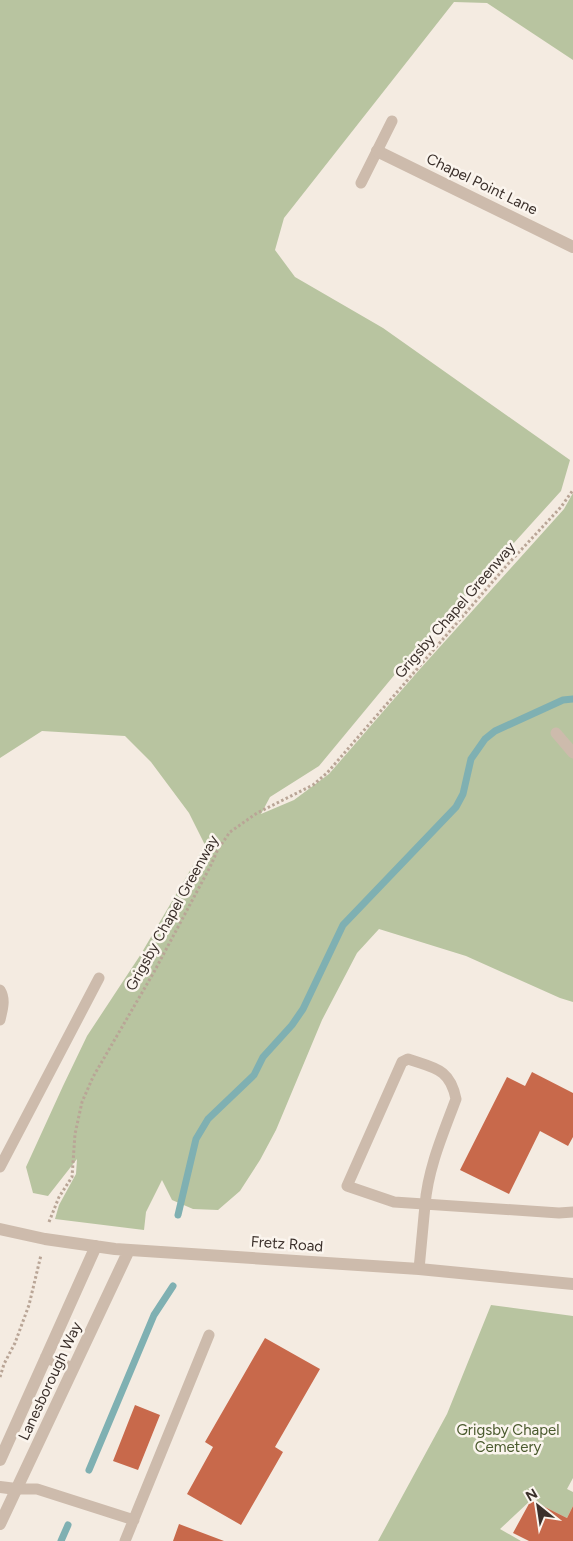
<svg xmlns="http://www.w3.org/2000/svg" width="573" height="1541" font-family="Figtree,sans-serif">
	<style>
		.green { fill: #b8c4a0 }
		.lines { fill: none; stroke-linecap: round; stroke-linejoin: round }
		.stream { stroke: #7fb0b2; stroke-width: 7 }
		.building { fill: #c8694b }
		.path { stroke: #b9a596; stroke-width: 3; stroke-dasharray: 2.5 2.5; stroke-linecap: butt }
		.service { stroke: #cdbbac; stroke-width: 11 }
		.minor { stroke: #cdbbac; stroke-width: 12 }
		.labels { text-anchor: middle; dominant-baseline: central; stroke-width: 5; stroke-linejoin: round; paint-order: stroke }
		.street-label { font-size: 15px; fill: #3b302b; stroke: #fbf5ee }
		.park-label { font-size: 15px; fill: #4a5a2e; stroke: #fbf5ee }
	</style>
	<rect width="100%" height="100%" fill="#f4ebe1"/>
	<path class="green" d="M0,0H573V60L487,3L454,2L284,218L275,250L295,277L383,328L570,460L561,491L396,673L319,766L270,797L261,814L294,800L329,774L420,669L564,509L573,493V1002L560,998L466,956L379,929L357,953L322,1020L276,1130L260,1160L240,1191L218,1210L193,1209L172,1200L162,1180L146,1212L144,1230L55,1219L59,1205L76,1174L77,1159L48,1196L33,1193L26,1167L63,1086L87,1036L141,954L205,845L189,813L151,762L125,736L42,731L0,758Z
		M491,1305L573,1316V1478L567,1489L573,1492V1506L567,1518L531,1500L500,1529L521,1541H378L447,1414Z"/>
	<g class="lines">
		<path class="stream" d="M178,1215L196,1139L208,1119L254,1075L263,1057L292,1025L303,1009L343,925L456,807L463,794L471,759L485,739L495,731L563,700L573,699
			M89,1470L154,1315L173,1286
			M61,1541L68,1525"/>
	</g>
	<path class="building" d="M532,1072L573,1093V1137L568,1146L540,1131L509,1194L460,1170L507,1077L525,1086Z
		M265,1338L320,1369L275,1447L283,1452L241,1525L187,1494L213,1447L205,1442Z
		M135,1405L160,1415L138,1470L113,1461Z
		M531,1500L567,1518L573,1506V1541H529L513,1533Z
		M179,1524L224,1541H173Z"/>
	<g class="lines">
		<path class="path" d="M49,1222L59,1197L72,1177L75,1134L82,1102L93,1077L154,972L210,867L218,849L230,832L257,813L313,785L327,773L508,564L561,507L573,490
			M0,1377L4,1364L15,1343L29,1305L41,1255"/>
		<path class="service" d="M361,183L392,121
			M556,733L573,753
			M0,990C6,1000 2,1010 0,1020
			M0,1167L99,978
			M419,1269L425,1205C428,1168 443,1134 456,1099C450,1068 434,1068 408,1059L402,1062L347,1186L394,1202L559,1213L573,1212
			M16,1489H37L134,1520
			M125,1541L209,1335"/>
		<path class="minor" d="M377,151L573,247
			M0,1229L45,1239L115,1249L419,1269L573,1284
			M46,1357L73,1369
			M0,1460L96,1246
			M0,1487L16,1489
			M0,1524L129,1250"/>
	</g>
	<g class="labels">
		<g class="street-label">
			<text transform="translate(482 184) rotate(26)">Chapel Point Lane</text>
			<text transform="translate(455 610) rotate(-49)">Grigsby Chapel Greenway</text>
			<text transform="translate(172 913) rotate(-61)">Grigsby Chapel Greenway</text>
			<text transform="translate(287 1244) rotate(4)">Fretz Road</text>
			<text transform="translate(50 1381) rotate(-65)">Lanesborough Way</text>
		</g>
		<g class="park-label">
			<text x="508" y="1430">Grigsby Chapel<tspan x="508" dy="17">Cemetery</tspan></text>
		</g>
	</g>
	<g transform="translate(538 1506) rotate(330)" stroke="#fbf5ee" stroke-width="4" paint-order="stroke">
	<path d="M0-4L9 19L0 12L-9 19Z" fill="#3b302b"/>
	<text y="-8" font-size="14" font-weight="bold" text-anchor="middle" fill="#3b302b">N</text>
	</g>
</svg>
